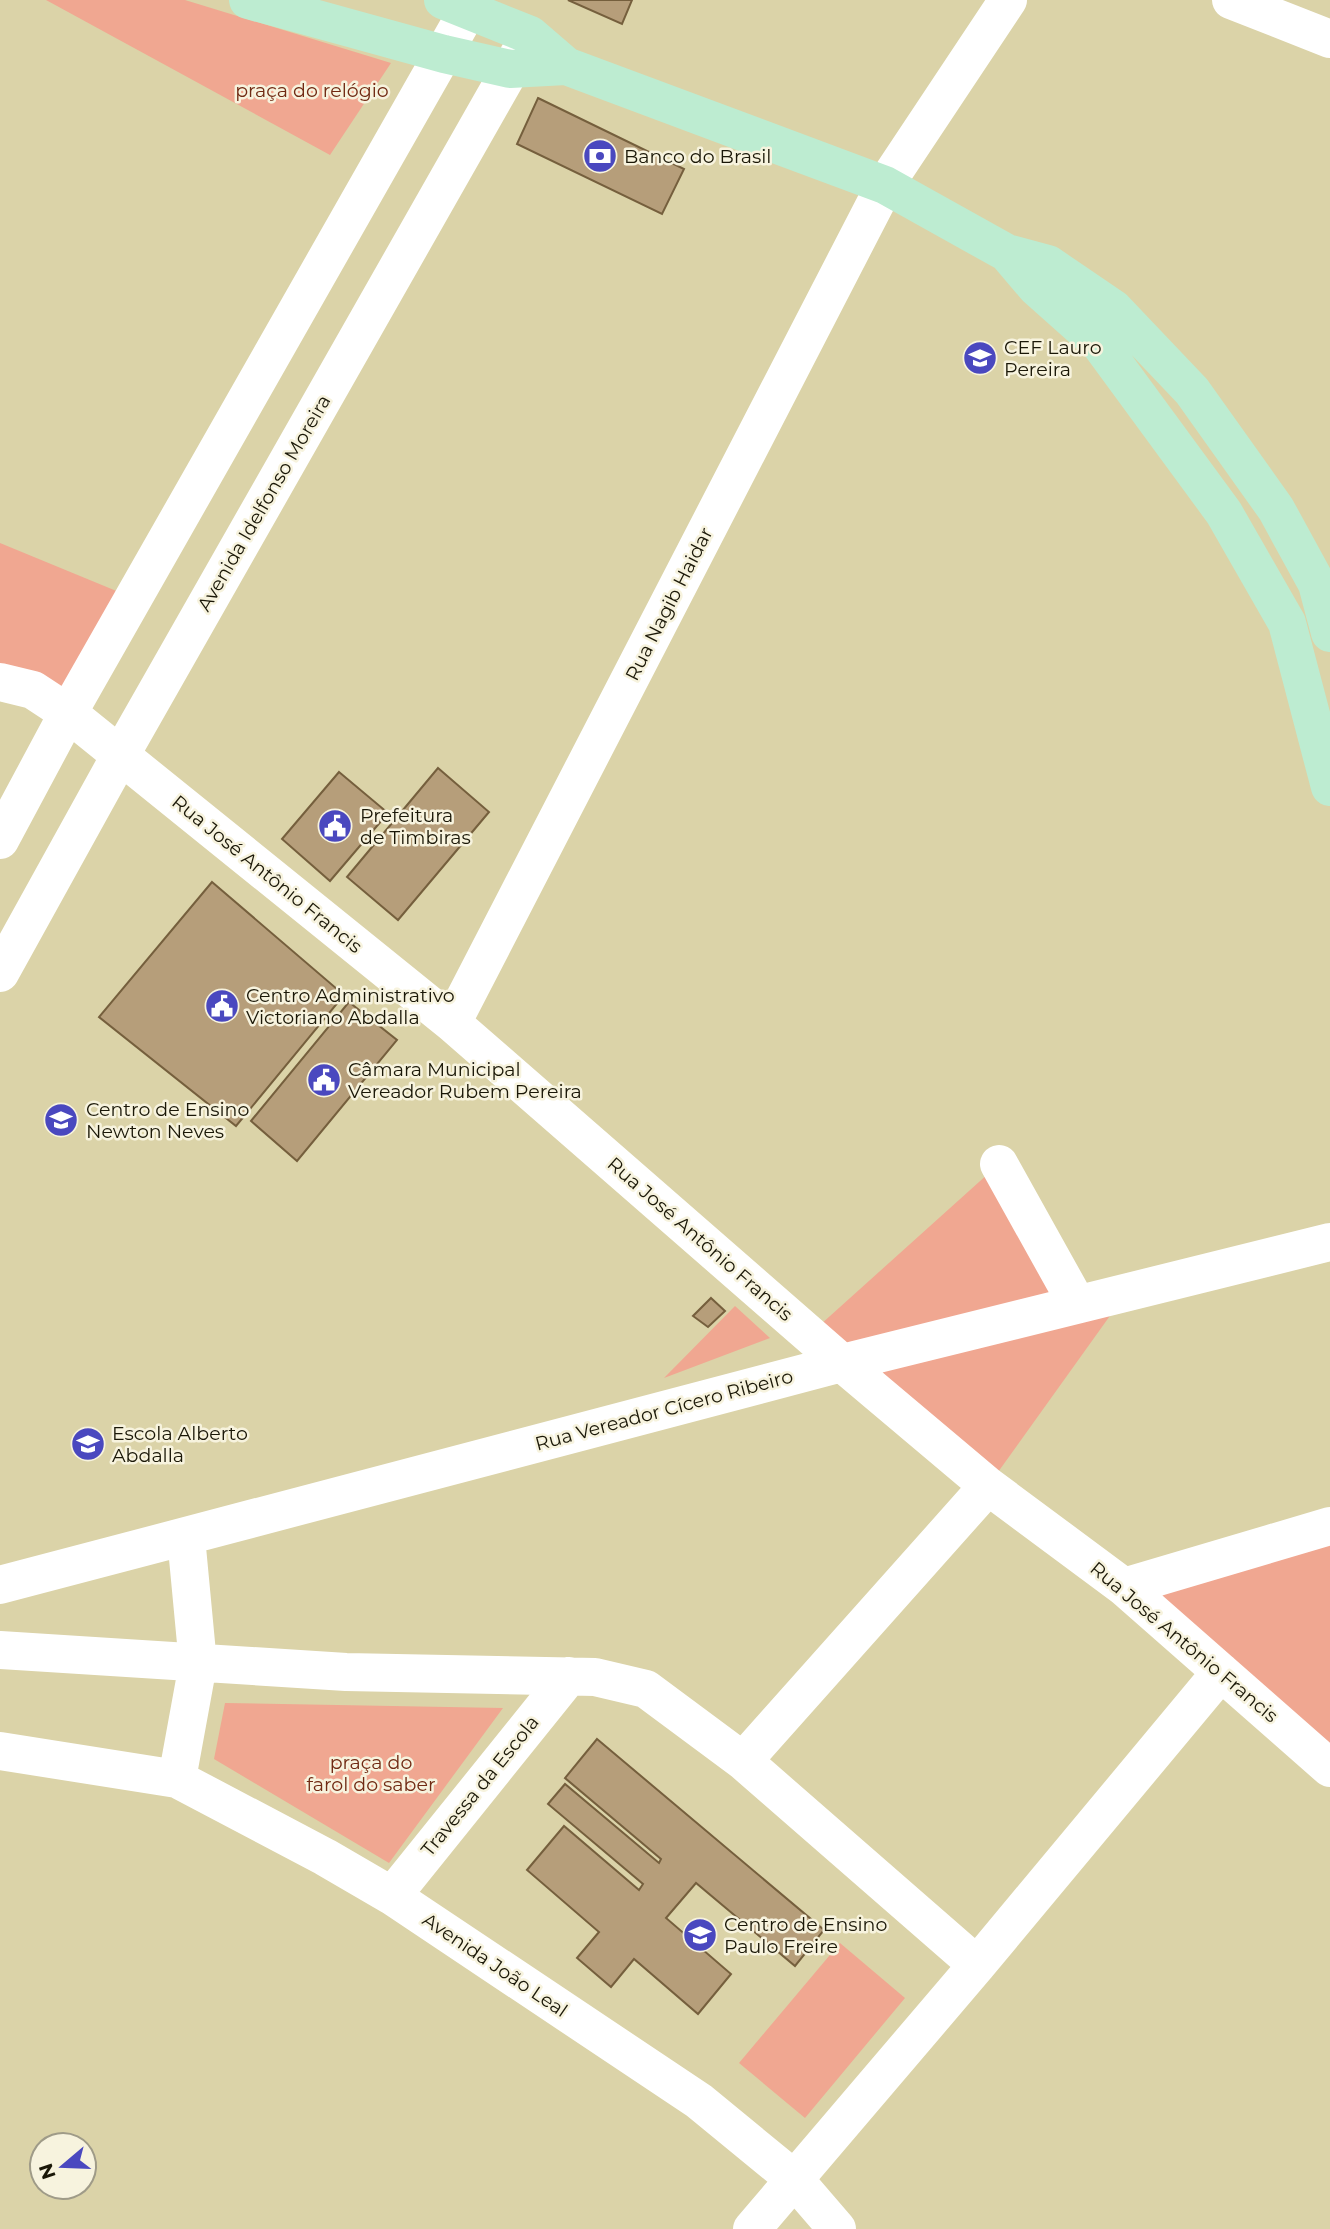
<svg xmlns="http://www.w3.org/2000/svg" width="1330" height="2229" font-family="Montserrat,sans-serif">
	<style>
		.green { fill: #f0a791 }
		.building { fill: #b69e7a; stroke: #755f3d; stroke-width: 2 }
		.lines { fill: none; stroke-linecap: round; stroke-linejoin: round }
		.minor { stroke: #fff; stroke-width: 38 }
		.major { stroke: #bdecd1; stroke-width: 38 }
		.labels { text-anchor: middle; dominant-baseline: central; stroke-width: 5; stroke-linejoin: round; paint-order: stroke }
		.park-label { font-size: 19px; fill: #702a13; stroke: #f7f3de }
		.poi-label { font-size: 19px; fill: #1a1707; stroke: #f7f3de; text-anchor: start }
		.street-label { font-size: 19px; fill: #1a1707; stroke: #f7f3de }
	</style>
	<rect width="100%" height="100%" fill="#dbd3a8"/>
	<path class="green" d="M46,0H185L391,63L330,155Z
		M0,543L131,597L64,711L0,681Z
		M999,1164L1077,1304L1127,1292L988,1486L810,1334Z
		M735,1306L770,1338L664,1378Z
		M1330,1526V1768L1124,1587Z
		M225,1703L503,1708L389,1863L214,1759Z
		M840,1943L905,1998L805,2118L739,2063Z"/>
	<path class="building" d="M568,0H632L622,24Z
		M538,98L684,169L662,214L517,144Z
		M438,768L489,812L398,920L347,877Z
		M339,772L388,813L330,881L282,839Z
		M212,882L344,995L236,1126L99,1017Z
		M349,1002L397,1040L297,1161L251,1121Z
		M711,1298L725,1311L708,1327L693,1316Z
		M597,1739L824,1930L795,1966L696,1883L666,1918L731,1974L698,2014L634,1959L611,1987L577,1958L599,1932L527,1870L564,1826L639,1890L643,1884L548,1804L565,1784L659,1863L661,1859L565,1778Z"/>
	<g class="lines">
		<path class="minor" d="M1231,0L1330,39
			M0,682L33,690L68,713L452,1023L842,1363L988,1486L1124,1587L1330,1768
			M0,840L68,713L468,10
			M0,973L120,756L526,42
			M452,1023L885,185L1008,0
			M999,1164L1077,1304
			M0,1585L842,1363L1330,1242
			M1124,1587L1330,1526
			M0,1650L346,1672L595,1677L646,1689L743,1761L977,1965
			M0,1751L177,1779L325,1857L392,1896L699,2101L794,2179L837,2229
			M743,1761L988,1486
			M177,1779L198,1664L186,1537
			M392,1896L569,1676
			M752,2229L977,1965L1221,1672"/>
		<path class="major" d="M248,0L444,54L510,69L566,66L885,185L1007,253L1048,264L1114,309L1192,391L1276,509L1317,584L1330,633
			M443,0L530,35L566,66
			M1007,253L1036,287L1100,344L1224,513L1287,623L1330,787"/>
	</g>
	<defs>
		<g id="bank-disc" transform="scale(1.75)"><circle r="9.5" fill="#4a48bf" stroke="#f7f3de"/><path d="M-6-4H6V4H-6ZM0-2.3a2.3 2.3 0 1 0 0 4.6a2.3 2.3 0 1 0 0-4.6Z" fill="#fff"/></g>
		<g id="school-disc" transform="scale(1.75)"><circle r="9.5" fill="#4a48bf" stroke="#f7f3de"/><path d="M0-5L7-2L0 1L-7-2ZM-4 1L0 2.5L4 1V4Q0 6-4 4Z" fill="#fff"/></g>
		<g id="civic-disc" transform="scale(1.75)"><circle r="9.5" fill="#4a48bf" stroke="#f7f3de"/><path d="M-.6-6.5H3V-4.5H.6V-3L4-1V1h2V6H-6V1h2V-1L-.6-3ZM-1.2 2.5V6h2.4V2.5Z" fill="#fff"/></g>
	</defs>
	<g fill-rule="evenodd">
		<use href="#bank-disc" x="600" y="156"/>
		<use href="#school-disc" x="980" y="358"/>
		<use href="#civic-disc" x="335" y="826"/>
		<use href="#civic-disc" x="222" y="1006"/>
		<use href="#civic-disc" x="324" y="1080"/>
		<use href="#school-disc" x="61" y="1120"/>
		<use href="#school-disc" x="88" y="1444"/>
		<use href="#school-disc" x="700" y="1935"/>
	</g>
	<g class="labels">
		<g class="park-label">
			<text x="312" y="90">praça do relógio</text>
			<text x="371" y="1762">praça do<tspan x="371" dy="22">farol do saber</tspan></text>
		</g>
		<g class="poi-label">
			<text x="624" y="156">Banco do Brasil</text>
			<text x="1004" y="347">CEF Lauro<tspan x="1004" dy="22">Pereira</tspan></text>
			<text x="360" y="815">Prefeitura<tspan x="360" dy="22">de Timbiras</tspan></text>
			<text x="246" y="995">Centro Administrativo<tspan x="246" dy="22">Victoriano Abdalla</tspan></text>
			<text x="348" y="1069">Câmara Municipal<tspan x="348" dy="22">Vereador Rubem Pereira</tspan></text>
			<text x="86" y="1109">Centro de Ensino<tspan x="86" dy="22">Newton Neves</tspan></text>
			<text x="112" y="1433">Escola Alberto<tspan x="112" dy="22">Abdalla</tspan></text>
			<text x="724" y="1924">Centro de Ensino<tspan x="724" dy="22">Paulo Freire</tspan></text>
		</g>
		<g class="street-label">
			<text transform="translate(264 503) rotate(-60)">Avenida Idelfonso Moreira</text>
			<text transform="translate(669 604) rotate(-63)">Rua Nagib Haidar</text>
			<text transform="translate(267 874) rotate(39)">Rua José Antônio Francis</text>
			<text transform="translate(700 1239) rotate(41)">Rua José Antônio Francis</text>
			<text transform="translate(664 1410) rotate(-15)">Rua Vereador Cícero Ribeiro</text>
			<text transform="translate(1184 1642) rotate(40)">Rua José Antônio Francis</text>
			<text transform="translate(480 1786) rotate(-51)">Travessa da Escola</text>
			<text transform="translate(495 1965) rotate(34)">Avenida João Leal</text>
		</g>
	</g>
	<g transform="translate(63 2166) rotate(251)"><circle r="33" fill="#f7f3de" stroke="#9f9b88" stroke-width="2"/>
	<path d="M0-5L12 26L0 18L-12 26Z" fill="#4a48bf"/>
	<text y="-10" font-size="19" font-weight="bold" text-anchor="middle" fill="#1a1707">N</text>
	</g>
</svg>
